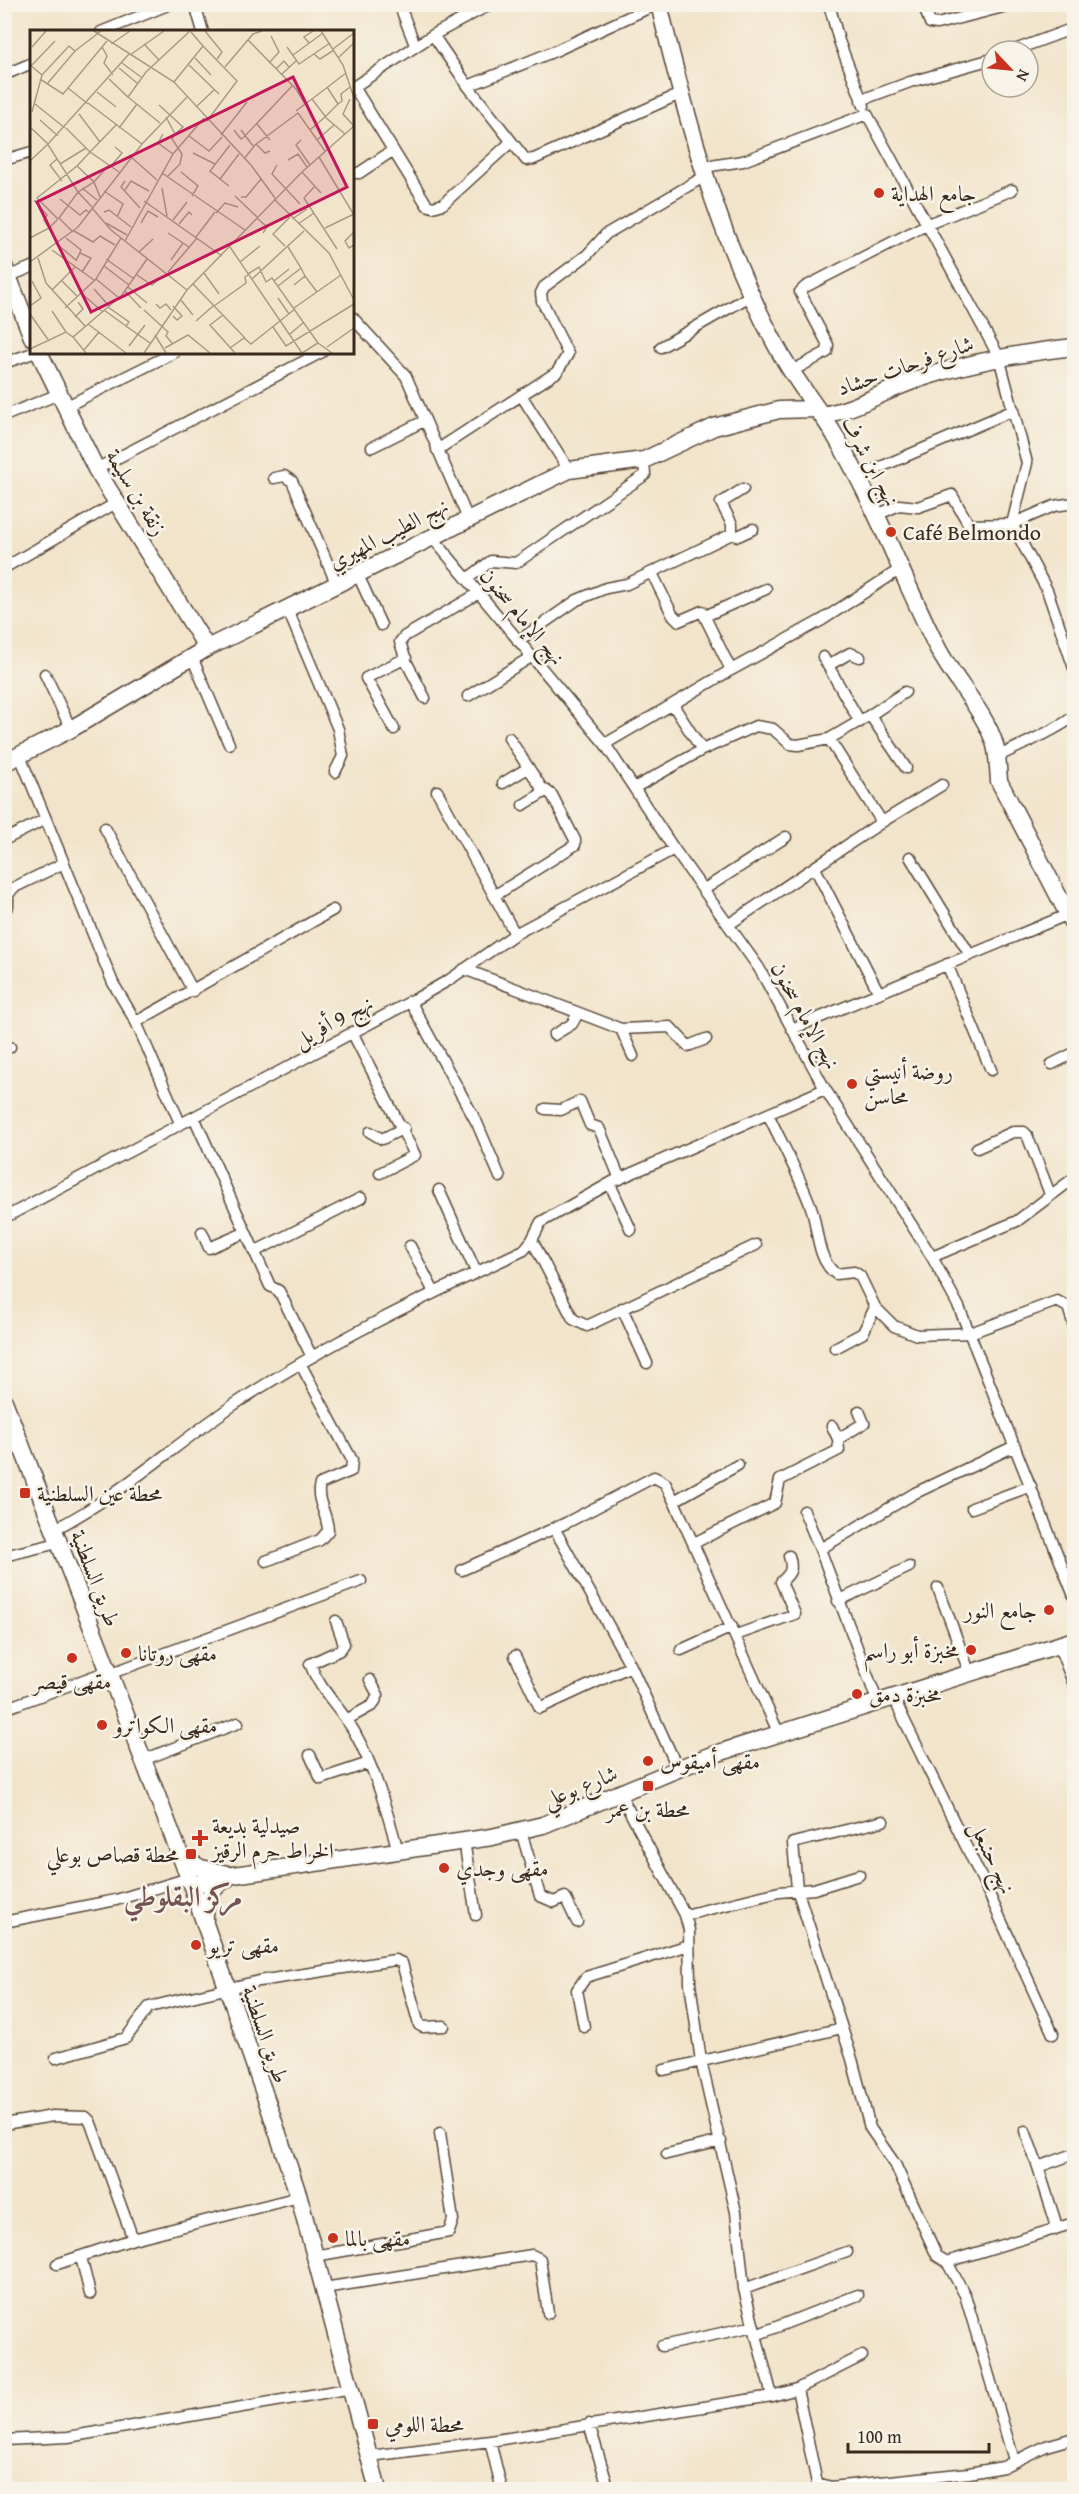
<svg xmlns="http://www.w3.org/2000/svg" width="1079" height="2494" font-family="'Gentium Book Plus',Amiri,serif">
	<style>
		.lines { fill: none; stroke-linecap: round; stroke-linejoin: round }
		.street-casing { stroke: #564638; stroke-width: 13 }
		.secondary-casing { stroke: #564638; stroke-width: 19 }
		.street { stroke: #fff; stroke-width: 10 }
		.secondary { stroke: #fff; stroke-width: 16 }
		.poi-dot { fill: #c8321e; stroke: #f7f3e8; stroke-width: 2 }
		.labels { text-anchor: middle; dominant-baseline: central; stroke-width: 5; stroke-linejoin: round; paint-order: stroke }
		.poi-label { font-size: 22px; fill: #3b2a1e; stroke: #f7f3e8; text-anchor: start }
		.street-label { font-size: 22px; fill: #3b2a1e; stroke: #f7f3e8 }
		.district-label { font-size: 28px; font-weight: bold; fill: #745453; stroke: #f7f3e8 }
		.inset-road { fill: none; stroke: #a99a85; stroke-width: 1.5 }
		.view { fill: #c2185b; fill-opacity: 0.15; stroke: #c2185b; stroke-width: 3 }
		.inset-edge { fill: none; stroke: #3b2a1e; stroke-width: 3 }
	</style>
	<rect width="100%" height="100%" fill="#f7f3e8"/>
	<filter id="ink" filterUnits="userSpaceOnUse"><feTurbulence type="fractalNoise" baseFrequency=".0167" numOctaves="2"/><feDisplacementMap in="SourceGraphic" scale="12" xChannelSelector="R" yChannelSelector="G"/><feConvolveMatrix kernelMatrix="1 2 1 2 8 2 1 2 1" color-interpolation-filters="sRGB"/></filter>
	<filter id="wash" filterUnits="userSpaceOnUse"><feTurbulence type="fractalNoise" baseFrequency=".008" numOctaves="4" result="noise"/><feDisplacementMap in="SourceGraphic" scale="24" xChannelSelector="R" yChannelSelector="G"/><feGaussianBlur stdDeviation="1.35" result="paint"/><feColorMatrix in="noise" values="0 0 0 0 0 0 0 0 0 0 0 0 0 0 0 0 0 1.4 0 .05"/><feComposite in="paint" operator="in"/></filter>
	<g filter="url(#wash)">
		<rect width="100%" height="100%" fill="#f2e4ca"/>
	</g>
	<g filter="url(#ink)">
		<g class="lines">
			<g class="street-casing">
				<path id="street" d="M195,4L203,32
					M399,4L415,45
					M829,4L839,41L864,106
					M923,4L930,23L937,24L1015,4
					M101,32L170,4
					M433,35L468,86L526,160L534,159L680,94
					M1012,51L1074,28
					M4,75L32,63
					M468,86L555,51L657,4
					M354,87L427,205L433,207L443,204L511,142
					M352,88L433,35L491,4
					M861,100L910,82L992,59
					M4,160L32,152
					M704,167L743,161L867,114L999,357L1027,463L1012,524L1054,506L1074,503
					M352,173H359L392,151
					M7,277L32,267
					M352,317L406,376L468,519
					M661,347L750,296
					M4,363L36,352
					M790,372L827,352L828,345L800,292L805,287L928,224L1012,190
					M521,395L569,470
					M65,407L175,352
					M4,416L59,394
					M372,447L424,421
					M437,450L557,372L568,354L542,301L541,293L544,287L587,255L606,234L707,175
					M96,469L322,352
					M857,477L1014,410
					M274,478L284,476L292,481L337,585
					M875,516L899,505L918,507L952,495L969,525L1012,524L1047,590L1074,668
					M732,534L738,536L753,529
					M432,537L605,744L674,849L759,968L825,1089L932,1257L959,1307L1074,1596
					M4,568L116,503
					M652,573L672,614L679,621L702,611L731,670L822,620L902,568
					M358,575L381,625
					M467,579L491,561L516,563L645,475L644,460
					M287,608L338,729L343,756L335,772
					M705,616L766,589
					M518,641L577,600L606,588L627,584L732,534V524L721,503L743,489
					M192,657L229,744
					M823,657L860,722
					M829,665L850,653L860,657
					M45,674L71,729
					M468,696L531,657
					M425,698L406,661L400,642L405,636L479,593
					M673,705L702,750
					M870,715L905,692
					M394,729L366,678L406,658
					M605,744L731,670
					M20,756L113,983L136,1022L180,1123
					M997,757C1012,749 1068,725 1074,715
					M503,783L528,768
					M634,788L702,750L756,726L773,729L790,744L798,745L829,739L870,715L906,768
					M437,791L515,934
					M523,805L546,791
					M882,822L942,785
					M105,828L193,991
					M4,840L46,819
					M910,857L970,955
					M815,868L879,993
					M703,890L786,837
					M494,896L575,845V840L552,795L541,787L509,738
					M8,906V895L13,888L64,863
					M728,925L882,822L829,739
					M947,964L991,1070
					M464,969L621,1029L670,1027L688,1046L706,1039
					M410,1001L477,1123L500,1177
					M136,1022L333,910
					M621,1029L633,1056
					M792,1029L1069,914
					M352,1032L415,1155L380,1173
					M554,1035L572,1024L578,1013
					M4,1050L10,1047
					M1052,1064L1074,1053
					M545,1109L561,1110L580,1101L590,1125L599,1128L620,1179
					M769,1116C783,1146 801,1178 812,1210C818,1230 817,1260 836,1274L854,1272L860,1276L875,1307L894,1326L917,1335L970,1333L1057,1301L1068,1307L1074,1326
					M194,1117L270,1286L279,1291L312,1357
					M370,1132L382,1139L404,1128
					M977,1148L1013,1132H1024L1027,1135L1050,1194
					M610,1184L631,1230
					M439,1190L476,1272
					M4,1218L412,1001L449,980L515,934L674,849
					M202,1232L209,1248L244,1233
					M532,1240L573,1319L587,1326L756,1245
					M410,1246L434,1292
					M254,1252L361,1198
					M932,1257L1017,1221L1074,1178
					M622,1308L647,1363
					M835,1348L863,1333L875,1307
					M832,1426L838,1439
					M4,1450L22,1447
					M674,1501L738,1465
					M972,1508L1031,1486
					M804,1511L820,1549
					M554,1528L631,1666L677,1767
					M53,1530C118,1497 172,1447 232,1406C323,1345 424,1297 524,1250L532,1240L541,1222L614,1181L825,1089
					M694,1543L775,1503L780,1480L839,1450L838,1439L864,1423L859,1411
					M4,1556L58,1543
					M266,1561L320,1540L328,1531C328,1514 315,1500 320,1484L351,1471L352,1460L301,1365
					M462,1570L566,1523L654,1477L665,1483L674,1501L779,1734
					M938,1588L970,1674
					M838,1601L909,1567
					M336,1621L344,1644L340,1650L310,1664C320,1691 341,1708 355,1733C375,1769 387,1811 398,1851
					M736,1635L795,1614L781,1582C791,1573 793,1569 789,1556
					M1058,1644L1074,1685
					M681,1650L732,1627
					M515,1656L540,1708L631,1666
					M109,1674L361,1581
					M894,1699L984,1883L1053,2034
					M878,1703L820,1549L915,1493L1015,1446
					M4,1709L108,1671
					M346,1720L373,1705L378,1695L370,1680
					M310,1755L321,1779L369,1763
					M143,1760L238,1723
					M883,1821L793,1843L797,1889L852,2059L870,2128L895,2164L937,2256L947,2262L965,2295L1014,2460
					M521,1831L540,1896L554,1902L565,1897L577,1922
					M464,1841L476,1915
					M685,1915L779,1892L814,1889L859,1875
					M4,1922L116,1900L189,1878
					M584,2027L577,1990L586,1977L689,1945
					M56,2058L126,2038L149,2007L259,1981L395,1960L402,1963L419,2025L423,2027L444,2026
					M664,2070L842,2028
					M4,2124L53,2116L86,2117L90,2121L133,2239
					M1025,2131L1038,2167
					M667,2154L721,2141
					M1054,2230L1055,2220L1038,2167L1074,2154
					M315,2256L449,2232L453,2220L440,2133
					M81,2257L90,2294
					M947,2262L1074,2223
					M57,2264L133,2239L299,2197
					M324,2288L532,2255L540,2259L548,2313
					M744,2289L847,2252
					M756,2335L858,2295
					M662,2346L754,2326
					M797,2389L817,2483L831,2487L969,2473L1003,2467L1046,2446L1074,2438
					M772,2396L797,2389L862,2356
					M589,2424L609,2490
					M4,2440L68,2437L352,2388
					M490,2441L502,2490
					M370,2456L490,2441L772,2396L744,2289L736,2212L701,2061L690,1983L689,1930L685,1915L620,1794"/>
			</g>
			<g class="secondary-casing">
				<path id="secondary" d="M659,4C687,122 719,240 777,347C793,378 816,405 834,434C875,502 902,577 937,647C953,679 985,711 995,745C998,757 998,769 999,781L1074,926
					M4,266L32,337
					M39,352L96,469L207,648
					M821,415C856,410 883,391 916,380C968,362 1020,353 1074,347
					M4,763L71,729L207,648L569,470L644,460L714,427L779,410L815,409
					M4,1401L189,1878L271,2113L299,2197L378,2490
					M181,1857L201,1868L227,1874
					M192,1885L234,1875L492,1837L543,1825L709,1756L1074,1640
					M205,1920C204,1902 212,1886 228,1878"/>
			</g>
			<use href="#street" class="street"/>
			<use href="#secondary" class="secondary"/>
		</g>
	</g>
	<g class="poi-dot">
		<circle cx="879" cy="193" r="6"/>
		<circle cx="891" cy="532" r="6"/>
		<circle cx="852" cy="1084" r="6"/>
		<rect x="19" y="1487" width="12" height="12" rx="3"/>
		<circle cx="1049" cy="1610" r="6"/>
		<circle cx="971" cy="1650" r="6"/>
		<circle cx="126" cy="1653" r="6"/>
		<circle cx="72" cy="1658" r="6"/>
		<circle cx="857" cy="1694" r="6"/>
		<circle cx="102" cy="1725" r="6"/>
		<circle cx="648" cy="1761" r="6"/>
		<rect x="642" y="1780" width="12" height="12" rx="3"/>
		<path d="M197 1829h6v6h6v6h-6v6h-6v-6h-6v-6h6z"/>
		<rect x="185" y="1848" width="12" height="12" rx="3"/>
		<circle cx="444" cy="1868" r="6"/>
		<circle cx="196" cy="1945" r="6"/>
		<circle cx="333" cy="2238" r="6"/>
		<rect x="367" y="2418" width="12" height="12" rx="3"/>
	</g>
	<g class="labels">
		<g class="poi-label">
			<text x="891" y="193">جامع الهداية</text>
			<text x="903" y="532">Café Belmondo</text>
			<text x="864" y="1071">روضة أنيستي<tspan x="864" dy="25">محاسن</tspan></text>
			<text x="37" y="1493">محطة عين السلطنية</text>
			<text x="1037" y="1610" text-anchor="end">جامع النور</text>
			<text x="959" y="1650" text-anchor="end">مخبزة أبو راسم</text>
			<text x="138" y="1653">مقهى روتانا</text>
			<text x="72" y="1681" text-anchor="middle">مقهى قيصر</text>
			<text x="869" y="1694">مخبزة دمق</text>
			<text x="114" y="1725">مقهى الكواترو</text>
			<text x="660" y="1761">مقهى أميقوس</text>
			<text x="648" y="1809" text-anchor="middle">محطة بن عمر</text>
			<text x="212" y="1825">صيدلية بديعة<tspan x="212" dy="25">الخراط حرم الرقيز</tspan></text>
			<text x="179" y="1854" text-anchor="end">محطة قصاص بوعلي</text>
			<text x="456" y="1868">مقهى وجدي</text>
			<text x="208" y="1945">مقهى تريو</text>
			<text x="345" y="2238">مقهى بالما</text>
			<text x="385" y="2424">محطة اللومي</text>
		</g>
		<g class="street-label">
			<text transform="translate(905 365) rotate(-19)">شارع فرحات حشاد</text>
			<text transform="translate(871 461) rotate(62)">نهج ابن شرف</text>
			<text transform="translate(137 492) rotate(59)">زنقة بن سليمة</text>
			<text transform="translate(388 533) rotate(-27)">نهج الطيب المهيري</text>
			<text transform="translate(523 616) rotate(50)">نهج الإمام سحنون</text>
			<text transform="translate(806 1015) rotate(61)">نهج الإمام سحنون</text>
			<text transform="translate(333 1021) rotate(-28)">نهج 9 أفريل</text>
			<text transform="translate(96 1578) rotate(69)">طريق السلطنية</text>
			<text transform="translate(580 1786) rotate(-22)">شارع بوعلي</text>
			<text transform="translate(993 1857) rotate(65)">نهج حنبعل</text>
			<text transform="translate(266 2034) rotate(71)">طريق السلطنية</text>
		</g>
		<g class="district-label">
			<text x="183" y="1895">مركز البقلوطي</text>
		</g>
	</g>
	<g transform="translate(30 30)">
		<rect width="324" height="324" fill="#f2e4ca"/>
		<path class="inset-road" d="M64,1L144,52L221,135L245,168M175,1L192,22L187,29M291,1L313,35L324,68M218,10L266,59L275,74L266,81M279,13L274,7L283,1M81,14L100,1M114,14L129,30M173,16L207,51L177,91M2,17L16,1M72,17L77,26L74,33L83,45M257,17L269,34L300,13M303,19L324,3M284,24L290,29L304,20M100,25L134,1M263,25L293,3M309,27L324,13M165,28L181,45M92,33L111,47M239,33L249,22L241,6M0,35L12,45L2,82M159,35L189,64M1,36L25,11M195,37L223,4L232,1M89,38L107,53M246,39L254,31L259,37M252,44L267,30M12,45L39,16L45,21M10,49L33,64L77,11M79,49L98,67L116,42L160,1M144,52L173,16L161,2M17,54L45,21L71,1M38,58L58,74M67,62L86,77M98,67L130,93M282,69L316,43M320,69L313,84L324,96M58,73L112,114M5,74L35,98M275,74L282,69L295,86M308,74L312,71L311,64L320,57M129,75L153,97L145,104L136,87M166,77L184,60M49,84L70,112M295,87L308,74L297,57M10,90L28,106M227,94L240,110M0,97L17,113L48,162L62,177M36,98L60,122L86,95M89,98L107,74M204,100L211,109L214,107L263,55M211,100L223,116M280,100L295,87L315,104M133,104L128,113L143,124M191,105L217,72M159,106L179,121L192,107M271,110L266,115L280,135M287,110L304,95M18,114L99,24M226,114L235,123L240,121M163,123L185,134M101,127L127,150M289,127L324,185M27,129L20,135L32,151M214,129L225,115L268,83L295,121M258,130L268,124L277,137M0,131L18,114M30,134L56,118M247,135L242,144L270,174M47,136L60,122L89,142M81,136L92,123L85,117M151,142L168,156L162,166M272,142L291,163M132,143L215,200M137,147L150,134L152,124L142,109L145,104M190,149L209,124M95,151L91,157L110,178M199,156L180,141L200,115M284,157L274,168L307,219M52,158L67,170M132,158L137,186M95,160L101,151L119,161M74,161L93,174L87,187M205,166L227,187M70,167L64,152L78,136M211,167H216L231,149M30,169L50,185L56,180L60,183M244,169L299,223L324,270M4,170L17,185L14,190L19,198L28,189M114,171L192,226M62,178L81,200L157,260M74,182L79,180L101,197M186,183L195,173L208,177M227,188L237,197L233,203M28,189L7,168L47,136L64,152L48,162L29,188L43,202M262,189L277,179M143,190L157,172M76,193L97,205M111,193L118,181L128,187M149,194L159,182L162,185M268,194L284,183M295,198L324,184M44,201L63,212L70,206L85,215M324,202L315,211L319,218L324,215M138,203L159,217M166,207L185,182M0,208L19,198L28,215L46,230M36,208L51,220L46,231M95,211L143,124L174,88M255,216L243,204L260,187M200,217L272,323M22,220L64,250M109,222L123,209M50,223L61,228L52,242M8,228L16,253L55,296M76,229L104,249M141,230L153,213M0,232L48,197L112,114L158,66M210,232L230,216M74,236L99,255M138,242L167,208M174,243L189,264M218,244L229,237L236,252L242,248L288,313L302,323M107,245L122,255L128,250M275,246L287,262M66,249L89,268M222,249L274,201M32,251L47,266M244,251L259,239M163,254L215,308M264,255L275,246L271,238M248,256L271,238L258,217M98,257L117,273M64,259L79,276M22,260L45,237M95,261L111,278M51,263L73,282M248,268L259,284M150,269L163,285M126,274L130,278L136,274L141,280M0,276L11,268L2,251M143,276L152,286L147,290L143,286M184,276L216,253L215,247L219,244M78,277L99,292L96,296L120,313M35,278L66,249L91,208M264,278L311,245M74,280L96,296M114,280L138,302L136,306L142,313M22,281L36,302M0,284L19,311M193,285L180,295L205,323M45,287L53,279L48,272M166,291L183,276M58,294L96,323M243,297L256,316L324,274M260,304L274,292M125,305L136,323M43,307L56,323M99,316L115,295M297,317L324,298M135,318L158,305L180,323M200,318L214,308L221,314L265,279M0,319L36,302L43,307L92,265L117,229M54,320L69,302M114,323L157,260L272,142L324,96M272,323L288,313"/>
		<path class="view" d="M263,47L317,157L61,282L7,172Z"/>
		<rect width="324" height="324" class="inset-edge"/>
	</g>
	<rect width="1079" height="2494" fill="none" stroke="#f7f3e8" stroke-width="24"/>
	<g transform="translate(1010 69) rotate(116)"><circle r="28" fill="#f7f3e8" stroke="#aca397" stroke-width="1.5"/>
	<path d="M0-4.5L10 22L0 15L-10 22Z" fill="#c8321e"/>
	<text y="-9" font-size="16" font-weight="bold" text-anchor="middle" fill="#3b2a1e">N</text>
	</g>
	<path d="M848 2443v9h141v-9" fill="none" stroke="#3b2a1e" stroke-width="3"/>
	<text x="857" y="2443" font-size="18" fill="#3b2a1e" stroke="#f7f3e8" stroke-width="4.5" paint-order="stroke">100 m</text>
</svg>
